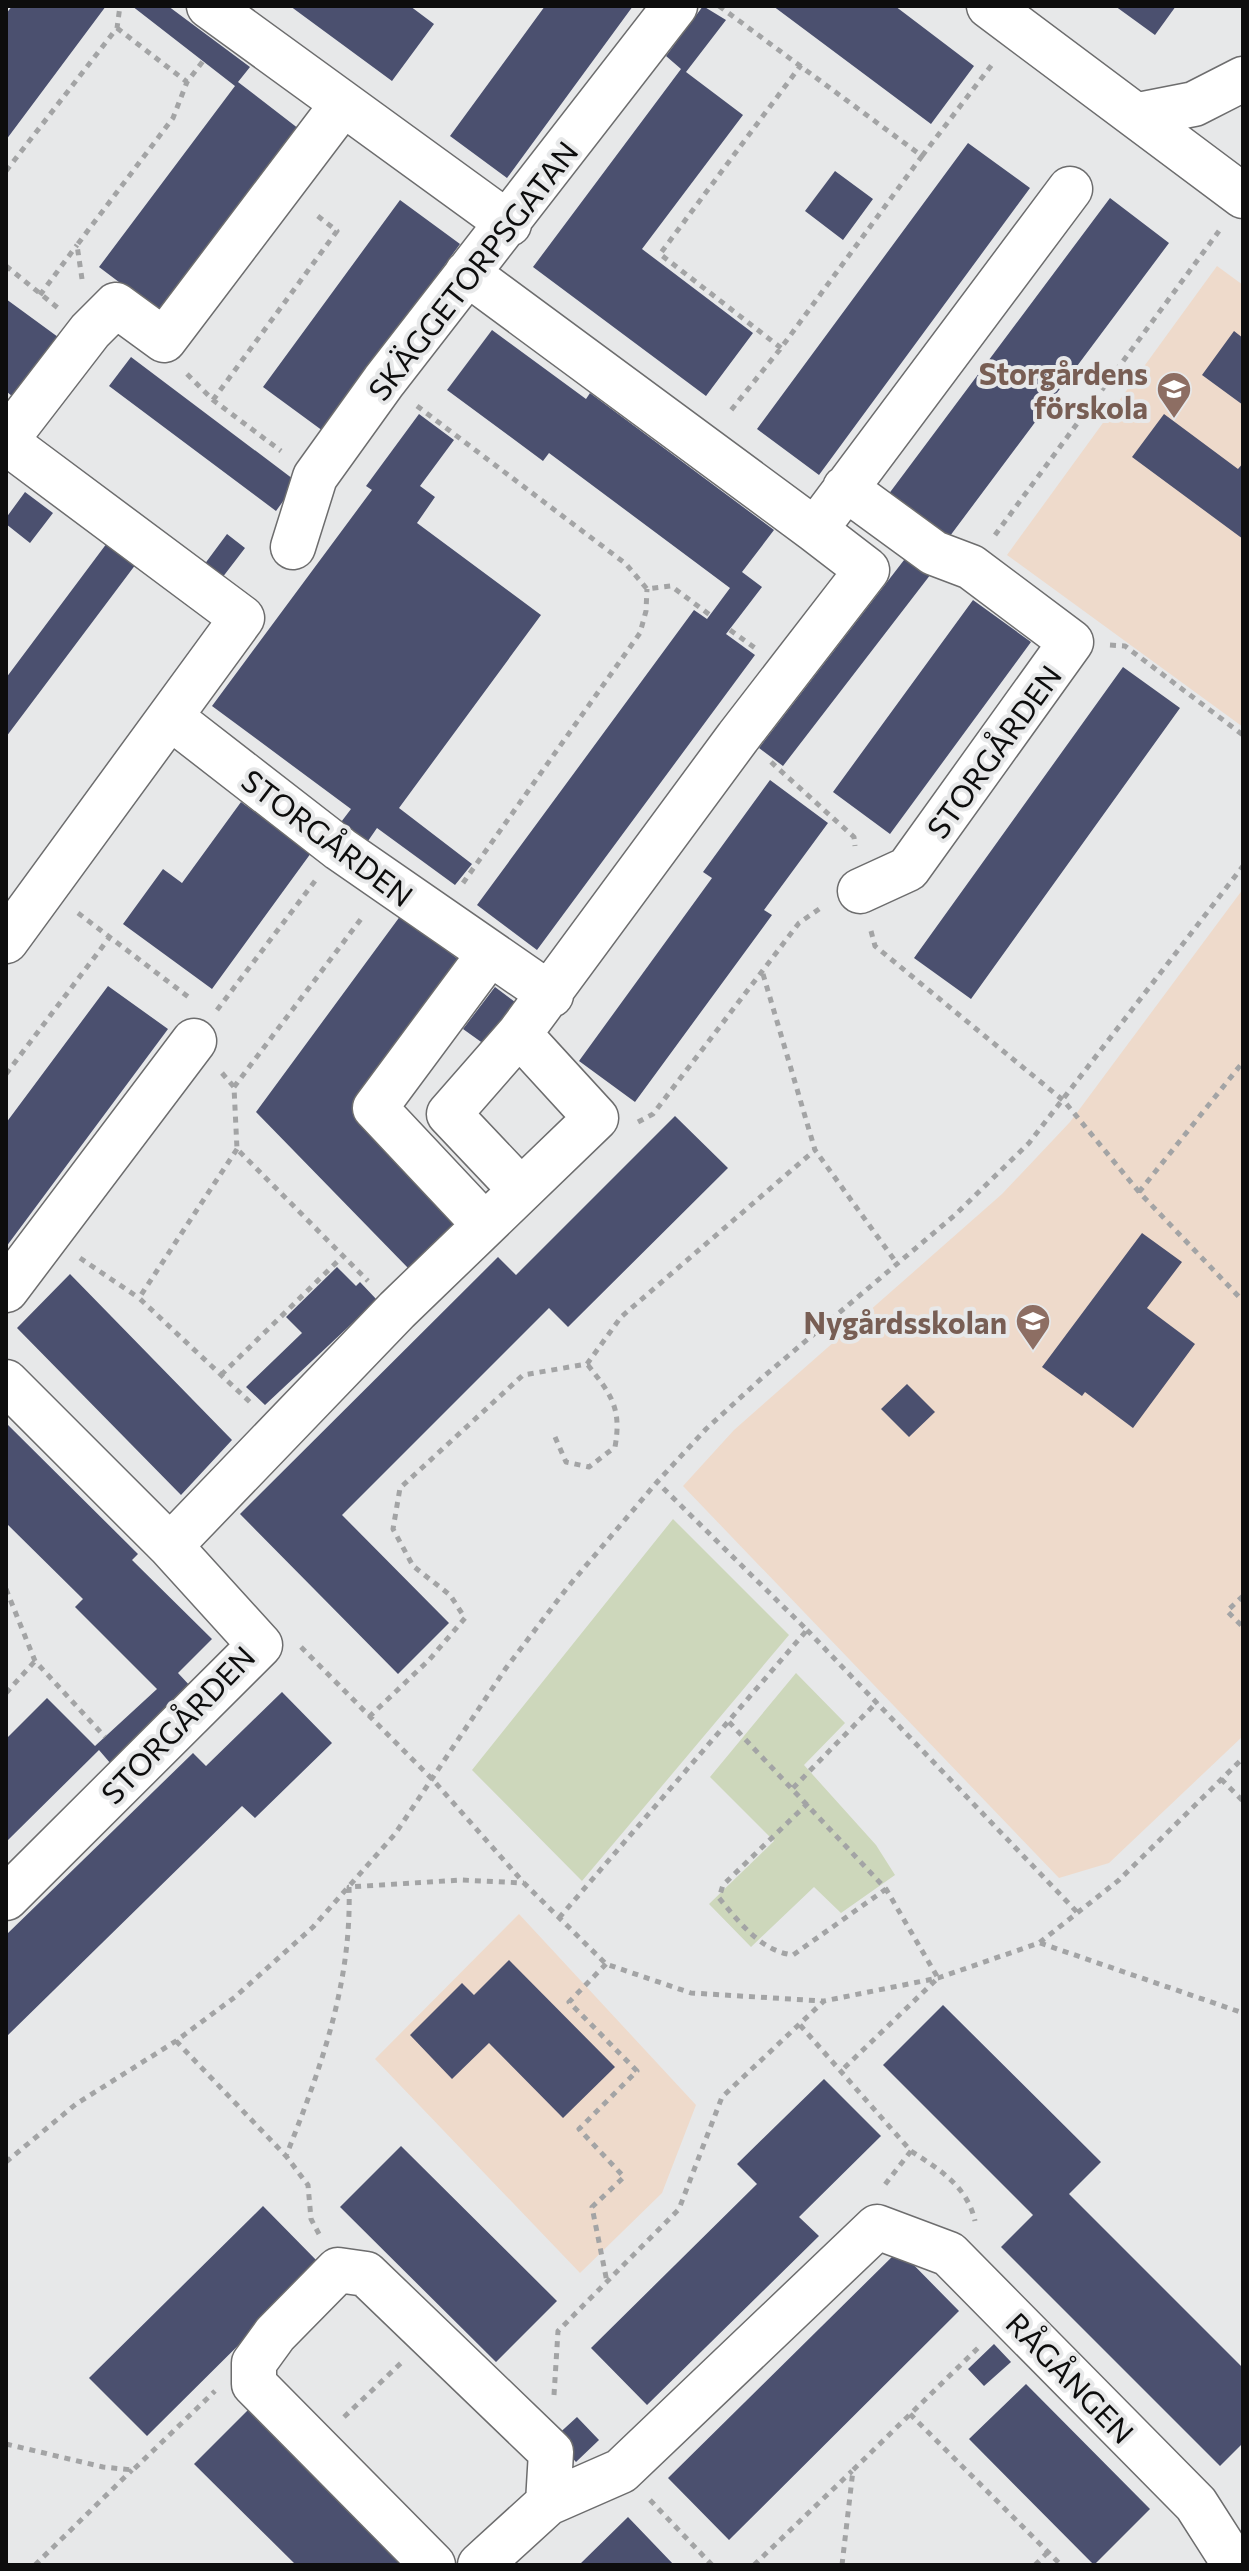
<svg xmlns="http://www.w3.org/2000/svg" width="1249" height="2571" font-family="Commissioner,sans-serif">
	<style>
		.education { fill: #eedacb }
		.green { fill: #cdd7bb }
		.building { fill: #4b506f }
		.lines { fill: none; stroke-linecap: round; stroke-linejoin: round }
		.minor-casing { stroke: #6d6d6e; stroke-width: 47 }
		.path { stroke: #a3a4a5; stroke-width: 5; stroke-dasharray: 6 6; stroke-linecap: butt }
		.minor { stroke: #fff; stroke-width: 44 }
		.labels { text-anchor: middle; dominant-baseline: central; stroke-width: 8; stroke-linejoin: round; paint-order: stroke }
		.street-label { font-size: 30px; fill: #0d0d0d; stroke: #e7e8e9 }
		.education-label { font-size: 30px; font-weight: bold; fill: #785e54; stroke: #e7e8e9; text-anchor: end }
	</style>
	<rect width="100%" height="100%" fill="#e7e8e9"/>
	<path class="education" d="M1217,266L1243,285V727L1007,555Z
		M1243,889V1736L1109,1863L1059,1878L683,1486L734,1430L1002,1194L1070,1122Z
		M519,1914L696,2105L662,2193L580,2273L375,2059Z"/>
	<path class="green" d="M673,1519L789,1635L582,1881L472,1770Z
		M796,1673L845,1723L804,1765L876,1845L895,1875L841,1913L814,1887L751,1947L709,1904L774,1841L710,1777Z"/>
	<path class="building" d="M12,6H106L6,140V14Z
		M132,6H168L250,67L238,82L299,129L160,313L99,267L235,86Z
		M290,6H410L434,24L392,81Z
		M545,6H633L507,178L450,136Z
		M703,6L726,20L686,72L743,115L642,249L753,333L706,396L533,267L681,69L666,56Z
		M773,6H895L974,66L931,124Z
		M1115,6H1176L1155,35Z
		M968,143L1030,188L819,475L757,429Z
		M835,171L873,199L843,240L805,211Z
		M1110,198L1169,243L947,540L888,495Z
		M400,200L460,244L323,431L263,387Z
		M6,299L58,337L13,397L6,391Z
		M492,330L586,399L590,393L774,530L742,572L762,587L726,634L755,655L537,950L477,905L694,610L707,619L730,588L549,453L543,461L447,390Z
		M1234,331L1243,338V405L1202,375Z
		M131,357L297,482L276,511L109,386Z
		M419,414L454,440L420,486L435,497L417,523L541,615L399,808L472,864L455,885L377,828L359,854L332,834L351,809L212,706L372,490L366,486Z
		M1164,414L1238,469L1243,463V539L1132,457Z
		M25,492L53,513L30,543L6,524V518Z
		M227,534L245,548L222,578L204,565Z
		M107,543L136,564L6,737V678Z
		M911,551L934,570L783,766L759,748Z
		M973,600L1031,642L890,834L833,792Z
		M1123,667L1180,708L971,999L914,958Z
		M770,780L828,823L764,910L772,915L635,1102L579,1061L712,878L703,872Z
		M241,802L311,853L212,989L123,924L163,869L182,883Z
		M401,915L459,960L352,1107L460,1219L408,1268L256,1112Z
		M108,986L168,1029L6,1247V1123Z
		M495,987L515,1002L484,1044L463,1029Z
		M675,1116L728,1168L568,1327L549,1308L342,1515L449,1623L398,1674L240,1514L498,1257L516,1275Z
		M1142,1233L1182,1262L1147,1308L1195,1344L1133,1428L1085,1392L1082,1396L1042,1367Z
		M337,1267L356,1286L360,1282L377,1300L265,1405L246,1387L302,1333L286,1317Z
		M70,1274L232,1440L181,1495L17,1328Z
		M907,1384L935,1412L909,1437L881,1409Z
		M6,1423L138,1554L132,1560L212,1639L178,1673L192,1688L111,1764L99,1750L6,1842V1739L47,1698L95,1746L157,1689L75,1607L83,1599L6,1523Z
		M282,1692L332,1743L255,1818L242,1806L6,2037V1935L193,1753L206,1766Z
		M509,1960L615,2067L563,2118L489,2043L452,2079L410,2035L462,1983L474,1995Z
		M943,2005L1101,2162L1069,2194L1243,2368V2443L1220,2466L1001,2247L1033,2215L883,2065Z
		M824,2079L881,2136L799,2217L819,2236L647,2405L591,2348L757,2184L737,2164Z
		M401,2146L557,2301L496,2362L340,2207Z
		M263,2206L320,2264L147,2436L89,2378Z
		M899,2250L959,2311L729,2540L668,2478Z
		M994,2344L1011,2362L984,2386L968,2369Z
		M1026,2384L1150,2509L1094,2565L969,2439Z
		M251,2407L410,2565H296L194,2464Z
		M577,2417L599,2440L576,2462L554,2438Z
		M628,2517L674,2565H579Z"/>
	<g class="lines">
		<g class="minor-casing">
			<path id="minor" d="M209,6L509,224
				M989,6L1243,196
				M1138,115L1194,104L1243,79
				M467,273L815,530L1070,189
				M6,440L90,331L116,305L164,340L342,105
				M6,442L242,618L6,941
				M845,488L934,553L971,567L1071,642L908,869L860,891
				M293,547L315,477L384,381L675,6
				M170,717L340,849L551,995
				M519,1034L449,1114L520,1189
				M484,1224L375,1108L490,953
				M6,1290L194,1041
				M6,1382L170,1546L260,1645L6,1898
				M170,1546L397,1310L596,1118L519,1034L738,737L867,570L815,530
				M548,2503L621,2471L877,2227L949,2254L1196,2504L1235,2565
				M433,2565L254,2384V2363L275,2334L338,2270L366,2274L551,2452L548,2503L480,2565"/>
		</g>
		<path class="path" d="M719,6L922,156L781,348L728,414
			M117,28L187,82L203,61
			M922,156L994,62
			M6,171L117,28L120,6
			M6,266L58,308
			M82,279L77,245L173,118L187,82
			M40,295L77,245
			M781,348L660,254L801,65
			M187,374L213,400L281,451
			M213,400L337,231L314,213
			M417,406L626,564L647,589L671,586L710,615
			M995,535L1219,231
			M730,630L755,648
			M1110,645L1125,646L1243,735
			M771,762L854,837L855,846
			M463,883L640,633L646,611L647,589
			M78,913L191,999
			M871,931L875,946L1064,1101L1139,1192L1243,1301
			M763,974L815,1150L898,1265
			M217,1010L315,881
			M222,1073L234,1087L237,1149L368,1281
			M6,1074L109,938
			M234,1087L364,915
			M638,1122L653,1114L799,923L822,907
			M237,1149L139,1298L251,1403
			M1139,1192L1243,1062
			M80,1258L139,1298
			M221,1375L343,1256
			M555,1437L566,1462L589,1467L615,1447C622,1408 611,1394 587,1364
			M6,1589L35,1661L105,1737
			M1243,1596L1227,1611L1243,1627
			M807,1630L1077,1912
			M301,1647L433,1780L524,1883L606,1964L691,1993L823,2001
			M6,1693L35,1661
			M369,1717L429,1660L465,1618L450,1595L413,1566L393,1529L400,1488L523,1375L587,1364L621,1317L815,1150
			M729,1722L886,1889L938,1978L842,2070
			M1221,1779L1243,1801
			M793,1788L877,1702
			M808,1803L723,1885L719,1898C740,1923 761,1951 793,1955L886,1889
			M559,1918L807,1630L657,1482
			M1040,1943L1243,2013
			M606,1964L569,2002L637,2071L579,2129L624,2177L592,2207L607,2282
			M800,2025L911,2151L883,2187
			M176,2041L286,2156
			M911,2151C940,2170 967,2186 975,2221
			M6,2162L76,2104L176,2041L235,1997L313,1927L395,1834L506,1668L567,1588L657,1482L706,1429L763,1377L955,1215L1029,1143L1243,866
			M319,2234L311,2219L308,2185L286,2156C321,2068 352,1983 349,1887L461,1880L524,1883
			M554,2395L558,2331L679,2209L722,2097L824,2001L938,1978L1039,1943L1119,1880L1243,1758
			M910,2414L1061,2565
			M344,2417L401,2363
			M6,2444L103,2467L133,2470L215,2391
			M650,2500L712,2565
			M35,2565L132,2470
			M754,2565L852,2471
			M842,2565L853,2470L980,2346
			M1035,2565L1048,2552"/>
		<use href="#minor" class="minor"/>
	</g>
	<defs>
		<g id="school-pin" transform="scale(1.8)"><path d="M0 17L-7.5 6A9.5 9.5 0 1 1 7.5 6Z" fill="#8d6e63" stroke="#e7e8e9"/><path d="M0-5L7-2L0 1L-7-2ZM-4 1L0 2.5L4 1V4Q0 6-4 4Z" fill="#fff"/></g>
	</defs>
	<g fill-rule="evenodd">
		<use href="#school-pin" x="1174" y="389"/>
		<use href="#school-pin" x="1033" y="1321"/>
	</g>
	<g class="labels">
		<g class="street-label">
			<text transform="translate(472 270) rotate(-52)">SKÄGGETORPSGATAN</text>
			<text transform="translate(993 751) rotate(-54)">STORGÅRDEN</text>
			<text transform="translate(328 837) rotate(37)">STORGÅRDEN</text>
			<text transform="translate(177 1724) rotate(-46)">STORGÅRDEN</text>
			<text transform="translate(1071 2377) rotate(46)">RÅGÅNGEN</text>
		</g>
		<g class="education-label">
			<text x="1148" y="372">Storgårdens<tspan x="1148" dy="34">förskola</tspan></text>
			<text x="1007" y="1321">Nygårdsskolan</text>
		</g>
	</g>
	<rect width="1249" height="2571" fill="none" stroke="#0d0d0d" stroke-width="16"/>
</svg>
